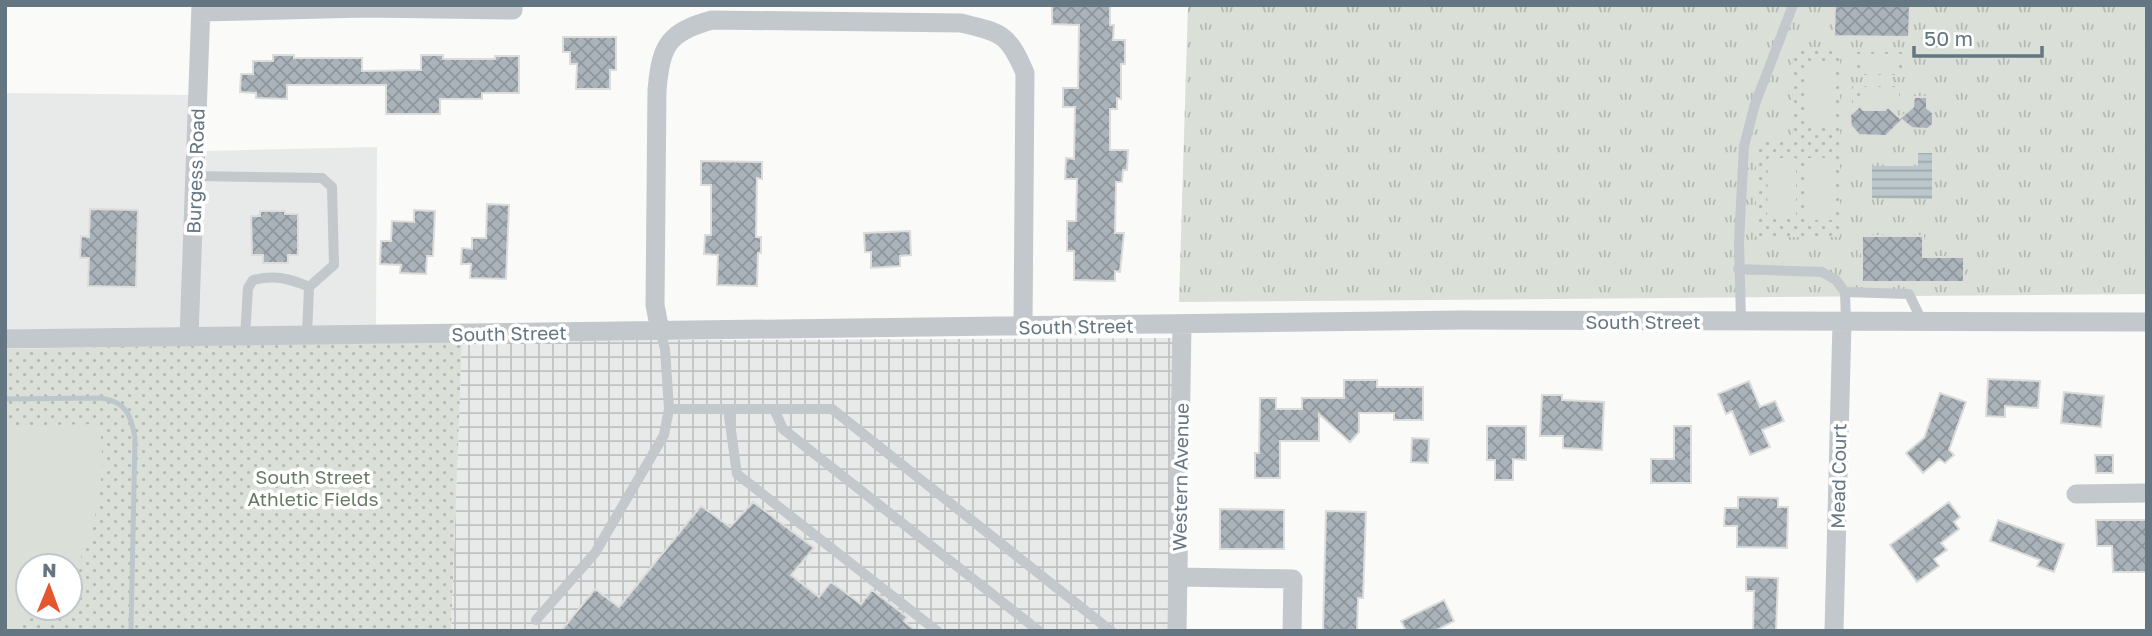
<svg xmlns="http://www.w3.org/2000/svg" width="2152" height="636" font-family="'Golos Text',sans-serif">
	<style>
		.built { fill: #e8e9e9 }
		.industrial { fill: url(#industrial-grid) }
		.grass { fill: url(#grass-tufts) }
		.park { fill: url(#park-dots); fill-rule: evenodd }
		.garden { fill: #dadfd7 }
		.water { fill: url(#water-rules) }
		.lines { fill: none; stroke-linecap: round; stroke-linejoin: round }
		.stream { stroke: #bbc7cb; stroke-width: 5 }
		.building { fill: url(#building-cross-hatch); stroke: #dcdcda; stroke-width: 2 }
		.lane { stroke: #c3c8cc; stroke-width: 10 }
		.street { stroke: #c3c8cc; stroke-width: 19 }
		.labels { text-anchor: middle; dominant-baseline: central; stroke-width: 7; stroke-linejoin: round; paint-order: stroke }
		.street-label { font-size: 19px; fill: #657683; stroke: #fff }
		.park-label { font-size: 19px; fill: #687a64; stroke: #fff }
	</style>
	<defs>
		<pattern id="industrial-grid" width="8" height="8" patternUnits="userSpaceOnUse" patternTransform="scale(1.75)"><rect width="8" height="8" fill="#e8e9e9"/><path d="M0 4h8M4 0v8" fill="none" stroke="#c0c1c2"/></pattern>
		<pattern id="grass-tufts" width="24" height="20" patternUnits="userSpaceOnUse" patternTransform="scale(1.75)"><rect width="24" height="20" fill="#dadfd7"/><path d="M3 7l-1-3M5 7V3M7 7l1-3M15 17l-1-3M17 17v-4M19 17l1-3" fill="none" stroke="#b4b9b4"/></pattern>
		<pattern id="park-dots" width="8" height="8" patternUnits="userSpaceOnUse" patternTransform="scale(1.75)"><rect width="8" height="8" fill="#dadfd7"/><path d="M2 2h.1M6 6h.1" fill="none" stroke="#b4b9b4" stroke-width="1.8" stroke-linecap="round"/></pattern>
		<pattern id="water-rules" width="6" height="5" patternUnits="userSpaceOnUse" patternTransform="scale(1.75)"><rect width="6" height="5" fill="#bbc7cb"/><path d="M0 2.5h6" fill="none" stroke="#9ca6aa"/></pattern>
		<pattern id="building-cross-hatch" width="8" height="8" patternUnits="userSpaceOnUse" patternTransform="scale(1.75)"><rect width="8" height="8" fill="#aab3b9"/><path d="M0 0l8 8M0 8l8-8" fill="none" stroke="#8e969c"/></pattern>
	</defs>
	<rect width="100%" height="100%" fill="#fafaf8"/>
	<path class="built" d="M5,93L192,95L205,151L377,147L376,327L5,331Z"/>
	<path class="industrial" d="M1178,338L1171,631H451L462,341Z"/>
	<path class="grass" d="M1188,5H2147V294L1179,302Z"/>
	<path class="park" d="M1793,47H1840V237H1756V142H1793Z
		M1853,52H1902V77H1853Z
		M1852,83H1900V107H1852Z
		M462,341L451,631H5V349ZM28,566H70V608H28Z"/>
	<path class="garden" d="M1862,57H1896V74H1862Z
		M1805,63L1833,64V125H1805Z
		M1861,87H1895V104H1861Z
		M1768,158H1796V219H1767Z
		M1805,158H1833V220H1804Z
		M100,424L103,468L93,528L70,584V566H28V608H47L15,629L5,631V426Z"/>
	<path class="water" d="M1918,153H1932V199L1872,198V166H1918Z"/>
	<g class="lines">
		<path class="stream" d="M5,399L101,398C126,402 131,414 135,438L131,631"/>
	</g>
	<path class="building" d="M1052,5H1110V25H1114L1113,40H1125V64H1121V99L1117,98V109H1110V150H1128L1127,170H1123L1122,182H1116L1115,233H1124L1120,272L1115,271V281L1074,280V251H1067V221H1076L1077,179H1065L1066,158L1074,159L1075,107H1063V88H1078L1079,25L1052,24Z
		M1835,5H1910L1909,37L1834,36Z
		M563,37H616V70H610V89H576L577,64H570V52H563Z
		M273,55H294V58H362V71L421,70V55H443V59H495V56H519V93H482V99H440V114H386V85H287V99L256,98V93L240,92L241,74H253V61H273Z
		M1914,97H1927V108L1933,113V124L1928,129L1912,128L1902,120L1886,136L1859,135L1851,126L1850,115L1860,106L1863,110H1885L1888,107L1900,118L1913,107Z
		M701,161L762,162V179L757,178L756,237H761V253H758L757,286L717,285L718,255L704,254L705,235H711V185H701Z
		M487,204L509,205L506,279L470,278L471,264H461L462,248L472,249V238H486Z
		M90,209L138,210L136,287L88,286L89,258H80L81,236L89,237Z
		M414,210L435,211L433,256H427L426,274L400,273L401,265L380,264L381,241H391L392,221L414,222Z
		M260,211H285V214H298V255H288V263H263V255H252L251,216H260Z
		M910,231L911,255L900,256V266L871,268V252H865L864,233Z
		M1862,236H1923V257H1964V282H1862Z
		M1988,379L2040,381L2038,408L2005,406V417L1986,416Z
		M1344,380H1377V387H1423V420H1394V413H1359V432L1350,442L1319,414V441H1280V478H1255V453H1259L1260,398H1276V409H1302V398H1344Z
		M1749,381L1760,407L1775,401L1784,421L1762,430L1770,447L1750,455L1732,411L1726,414L1718,394Z
		M2064,392L2104,396L2101,427L2061,423Z
		M1940,393L1966,402L1949,450L1954,455L1945,463L1939,459L1923,473L1906,453L1924,438Z
		M1542,395H1562V400L1604,402L1602,450L1563,448V436H1540Z
		M1487,426H1526V460L1513,459V480H1495V460H1487Z
		M1674,426H1691V483H1651V459H1674Z
		M1412,438L1429,439L1428,463L1411,462Z
		M2095,455H2113V473H2096Z
		M1738,497L1778,498V507H1788L1787,548L1737,547V526H1724L1725,508H1738Z
		M753,502L814,548L791,575L819,597L831,582L861,604L872,590L907,617L904,621L916,631H561L595,589L619,607L701,506L730,527Z
		M1949,502L1960,517L1954,522L1959,529L1941,543L1947,550L1934,559L1939,566L1917,582L1890,545Z
		M1220,509L1284,510V549H1220Z
		M1326,511L1366,512L1363,598H1358L1357,631H1323Z
		M1998,520L2064,544L2054,572L2037,566L2040,560L1990,541Z
		M2096,520H2147V572H2113L2112,546H2097Z
		M1746,577L1778,578L1776,631H1753L1754,591H1746Z
		M1444,600L1454,621L1435,631H1406L1401,621Z"/>
	<g class="lines">
		<path class="lane" d="M195,176L322,178L332,187L334,265L309,287L307,336
			M1738,269L1822,272L1836,280L1845,292L1909,294L1922,321
			M1845,292L1846,322
			M1741,321L1739,242L1744,146L1755,104L1793,5
			M245,337L248,288L253,280C274,275 290,278 309,287
			M669,409H832L1111,631
			M728,409L737,474L937,631
			M774,409L783,429L1039,631
			M536,620L595,553L664,435L669,409L665,349L660,331"/>
		<path class="street" d="M201,12L365,8L513,10V5
			M660,331L655,305L657,90C661,45 668,32 712,20L961,23C1002,33 1008,33 1025,73L1023,326
			M189,337L201,5
			M5,339L1462,320L2147,322
			M2076,494L2147,493
			M1178,577L1293,579L1292,631
			M1177,631L1182,324
			M1834,631L1842,322"/>
	</g>
	<g class="labels">
		<g class="street-label">
			<text transform="translate(195 171) rotate(-88)">Burgess Road</text>
			<text x="1643" y="321">South Street</text>
			<text transform="translate(1076 326) rotate(-1)">South Street</text>
			<text transform="translate(509 333) rotate(-1)">South Street</text>
			<text transform="translate(1838 476) rotate(-89)">Mead Court</text>
			<text transform="translate(1180 477) rotate(-89)">Western Avenue</text>
		</g>
		<g class="park-label">
			<text x="313" y="476">South Street<tspan x="313" dy="22">Athletic Fields</tspan></text>
		</g>
	</g>
	<rect width="2152" height="636" fill="none" stroke="#657683" stroke-width="14"/>
	<g transform="translate(49 587) rotate(1)"><circle r="33" fill="#ffffff" stroke="#c1c8cd" stroke-width="2"/>
	<path d="M0-5L12 26L0 18L-12 26Z" fill="#e4572e"/>
	<text y="-10" font-size="19" font-weight="bold" text-anchor="middle" fill="#657683">N</text>
	</g>
	<path d="M1914 46v10h128v-10" fill="none" stroke="#657683" stroke-width="3.5"/>
	<text x="1924" y="46" font-size="21" fill="#657683" stroke="#ffffff" stroke-width="5" paint-order="stroke">50 m</text>
</svg>
